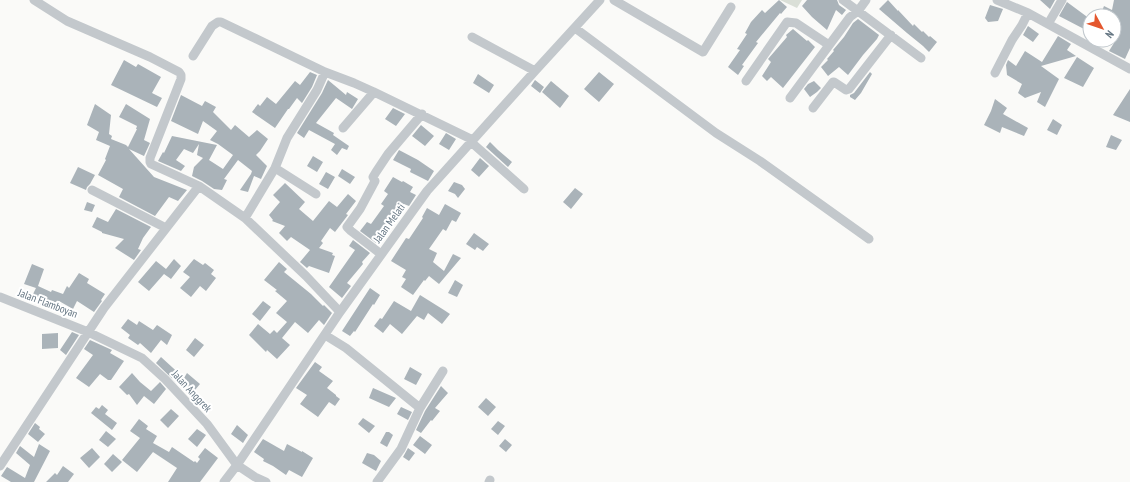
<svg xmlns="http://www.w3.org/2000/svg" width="1130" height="482" font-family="'PT Sans Narrow',sans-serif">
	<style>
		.green { fill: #dadfd7 }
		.building { fill: #aab3b9 }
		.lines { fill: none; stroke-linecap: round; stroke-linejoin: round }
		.minor { stroke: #c3c8cc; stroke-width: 9 }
		.labels { text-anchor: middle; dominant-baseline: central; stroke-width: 4; stroke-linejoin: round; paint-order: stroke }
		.street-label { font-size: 11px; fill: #657683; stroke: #fff }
	</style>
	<rect width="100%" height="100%" fill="#fafaf8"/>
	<path class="green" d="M780,0H802L797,8Z"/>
	<path class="building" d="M779,0L787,7L781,14L780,13L756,42L758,43L742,65L744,66L738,75L728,67L740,50L737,49L747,34L745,33L751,22L762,10L765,13Z
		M807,0H837L839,5L846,10L842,15L836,10L827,30L812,17L802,6Z
		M888,0L898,11V10L913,26L914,24L922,32L923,31L929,37L930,36L937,42L929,52L923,46L907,33L879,9Z
		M1040,0H1055L1050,9Z
		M1114,0H1130V48L1125,59L1109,51L1114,43V16H1100L1104,6L1112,10Z
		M1067,2L1090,19L1084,29L1059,16Z
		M990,5L1003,9L998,21L988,22L985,18Z
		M858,19L879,35L877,39L863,55L848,75L839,67L828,76L821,67L828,60L827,59L834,51L833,50L844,37L853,23Z
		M1028,26L1039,34L1033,42L1023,35Z
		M793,29L807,41L808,40L815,47L783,88L771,77L767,81L762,76L771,62L768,59L787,37L786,35Z
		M1058,36L1071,44L1067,50L1076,56L1041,66L1059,79L1045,107L1037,102L1041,92L1025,98L1018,93L1022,84L1007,75L1006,65L1008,60L1016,66L1025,51L1042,62Z
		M1077,57L1094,68L1083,87L1064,78Z
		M124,60L136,67L138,64L161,77L152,93L162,98L157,107L111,85Z
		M310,72L317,75L312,87L302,103L297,98L289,109H288L275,128L252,112L258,104L260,106L267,97L276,104L295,81L300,85Z
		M599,72L614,84L599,102L584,89Z
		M870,72L872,74L861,93L855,100L850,97V95L854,93Z
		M478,74L494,85L489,93L473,83Z
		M328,80L346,95L347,92L358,99L352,109L336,98L316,123L334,133L333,135L349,146L347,150L342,148L337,155L331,150L335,144L309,130L304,138L297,133L322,93Z
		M535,80L544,87L540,93L531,86Z
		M551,81L569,96L560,108L542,92Z
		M814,81L821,88L817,92L810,97L804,89L808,84Z
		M1130,89V122L1113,115Z
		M181,95L202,106L205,101L216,107L213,112L231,130L235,125L249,137L257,130L268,139L260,151L256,155L267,166L261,179L254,176L248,192L240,190L251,174L252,171L238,160L224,179L227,180L222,190L214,189L202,181L192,176L194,167L203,158L197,155L199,144L193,153L184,149L176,160L185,166L181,171L158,161L163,152L164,153L172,136L217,145L209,160L223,169L233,155L218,144L210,140L217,131L203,121L198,134L171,121Z
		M995,99L1007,108L1003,114L1028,128L1024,136L1002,127L1000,133L984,125L991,111Z
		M95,104L111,115L109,134L112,136L111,139L126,145L128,147L137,129H136L137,126L119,117L126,104L150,119L144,140L150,143L144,156L129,149L154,177L187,190L178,201L169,197L155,216L119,197L123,189L98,175L106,160L105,159L110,146L96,140L99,132L87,125Z
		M393,108L405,114L396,126L385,119Z
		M1053,119L1062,125L1057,135L1047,130Z
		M421,125L434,136L425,146L412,136Z
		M446,133L456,139L449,150L439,144Z
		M1111,135L1122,140L1116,150L1106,147Z
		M490,142L498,150L512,162L508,167L486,147Z
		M399,150L418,160L434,171L428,181L410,172L411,169L393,160Z
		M313,156L323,162L317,172L307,166Z
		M480,158L489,166L479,177L471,170Z
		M78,167L95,175L90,184L87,187L86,190L70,183Z
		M342,169L355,177L350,184L338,176Z
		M326,172L335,177L328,189L319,184Z
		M393,177L402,182L403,181L413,187L410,192L416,195L409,206L404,204L389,225L388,224L376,243L360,231L367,222L371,224L384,206L381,204L388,194L384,191Z
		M454,182L462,185L465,189L458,198L455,194L448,191Z
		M285,183L305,202L299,209L313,221L329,201L337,207L348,194L356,201L346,214L348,215L335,232L330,228L321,241L323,243L319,248L333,253L332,255L335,256L329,273L309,266L307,268L300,262L310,250L291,237L287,241L279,233L285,226L272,221L273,220L269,215L280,202L273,195Z
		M575,188L583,194L571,209L563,202Z
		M87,202L95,205L92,212L84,210Z
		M445,204L461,213L456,222L452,220L446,231L443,229L429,249L437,253L433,262L444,271L453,254L461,258L439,284L429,276L425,281L424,280L413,295L401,287L406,279L402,277L406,270L391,261L406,238L409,239L423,218L422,217L427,208L439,215Z
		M116,209L151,227L143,238L138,249L141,250L134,260L115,248L124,239L102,233V232L92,227L97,217L108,222Z
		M474,233L489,244L483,251L477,247L475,250L466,244Z
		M353,240L370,253L362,262L363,264L347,283L351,286L342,298L329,287L355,250L349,246Z
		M174,259L181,266L171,279L164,274L149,291L138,282L156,261L166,269Z
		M194,259L203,265L205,263L214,270L211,274L216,278L206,291L200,286L191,297L180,288L190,277L183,272Z
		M279,262L287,269L284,272L311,294L323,306L324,305L332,313L324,325L319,320L308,333L295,322L282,338L290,345L277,359L267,350L266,352L249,335L258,324L270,334L274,330L277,333L287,322L276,313L287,301L275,291L277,290L264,280Z
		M32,264L44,269L38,286L51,292L52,290L63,294L67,286L69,288L79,273L89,279L87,283L105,294L101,300L102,301L94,312L77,301L73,309L59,301L56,308L44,303L43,306L30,300L36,288L24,284Z
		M455,280L463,285L457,297L448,293Z
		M370,288L380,295L374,305L373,304L355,332L354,331L350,336L342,331Z
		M420,295L444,310L450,314L442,324L428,313L424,320L417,316L402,334L390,324L383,333L374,326L380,318L382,319L394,301L411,311Z
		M263,301L271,307L260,321L252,314Z
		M128,319L137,325L139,321L153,330L157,325L172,335L167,345L161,340L151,353L140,343L138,345L128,338L130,335L121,328Z
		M72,332L79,335L66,355L60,350Z
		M58,333V348L42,349V334Z
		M195,338L204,345L194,357L186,350Z
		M90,340L112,350L110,353L124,361L111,380H108L100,374L89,387L76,378L93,355L84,349Z
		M161,357L184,378L187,373L200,384L190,396L156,363Z
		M315,362L322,367L319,371L333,381L327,388L336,395V396L340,399L335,406L329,402L318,417L300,404L307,395L296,388Z
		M410,367L422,374L416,385L404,379Z
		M132,373L140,382L151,391L160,382L166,389L154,404L144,396L137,405L129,394L127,395L119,387Z
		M441,386L448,393L435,408L440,411L432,421L431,420L421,433L416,430L425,411Z
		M373,388L396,398L389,407L369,398Z
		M486,398L496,407L488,416L478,407Z
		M102,405L108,410L105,414L117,423L112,430L91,413L96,407L99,409Z
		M401,407L412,412L408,420L397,414Z
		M171,409L179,416L168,428L160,420Z
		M363,418L375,426L369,433L358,424Z
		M139,419L148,426L146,429L157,436L153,443L169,452L172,447L194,462L195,461L197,463L200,459L198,457L205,448L218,458L200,482H168L177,468L153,452L137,472L122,460L140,438L130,431Z
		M498,421L505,426L498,435L491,429Z
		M35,423L40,427L39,429L45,434L38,442L28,434Z
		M237,425L248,435L243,443L231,434Z
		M197,429L206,435L197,447L188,439Z
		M106,431L116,439L108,447L99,440Z
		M386,432H389L393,435L387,447L380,443Z
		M420,436L432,445L425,454L413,445Z
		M263,439L284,451L287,444L302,452V451L313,458L302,477L289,470L286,475L273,466L263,461L264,459L254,452Z
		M505,439L512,445L506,452L499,446Z
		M39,444L50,451L34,482H11L1,476L7,467L25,478L30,465L16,453L20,446L34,457Z
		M92,448L100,457L89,468L80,458Z
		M408,448L415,453L409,461L403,457Z
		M367,453L374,455L381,461L376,471L362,463Z
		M113,454L122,462L112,472L104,464Z
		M63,466L74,474L68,482H46L55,473L57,475Z"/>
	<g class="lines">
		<path class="minor" d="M34,0L67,21L150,57L179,72L181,75V79L150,158V162L151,164L199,186L245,218L306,276L340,312
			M614,0L703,52L731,7
			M843,0L921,58
			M997,0L1028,13L1130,69
			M1048,24L1062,0
			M575,28L716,133L760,161L869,239
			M472,37L535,71
			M193,56L212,26L218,22H221L325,72L354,83L374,92L473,140
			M995,73L1012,40L1022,25L1028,13
			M746,81L787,22L796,23L829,45
			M790,98L850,17L858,11L866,0
			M813,108L833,82H834L846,90L849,89L891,35
			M343,128L374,92
			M471,142L524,189
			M275,168L316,194
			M92,190L166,228
			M245,218L275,168L287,138L317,90L325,72
			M381,254L351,231L347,227L360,209L375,181L373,177L376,172L388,154L422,114
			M0,297L88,332L142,358L165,379L207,424L237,465L255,477L266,482
			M325,335L346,348L420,408
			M0,466L104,308L199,186
			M224,482L237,465L340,312L427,191L535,71L600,0
			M377,482L401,449L420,408L443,371
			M489,482L490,480"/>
	</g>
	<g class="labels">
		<g class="street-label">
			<text transform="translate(389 223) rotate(-54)">Jalan Melati</text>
			<text transform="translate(48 303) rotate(21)">Jalan Flamboyan</text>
			<text transform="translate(192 391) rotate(47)">Jalan Anggrek</text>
		</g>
	</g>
	<g transform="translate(1102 28) rotate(130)"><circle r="19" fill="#ffffff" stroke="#c1c8cd"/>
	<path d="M0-3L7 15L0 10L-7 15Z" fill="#e4572e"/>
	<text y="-6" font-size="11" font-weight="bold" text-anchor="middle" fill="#657683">N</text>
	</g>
</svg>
